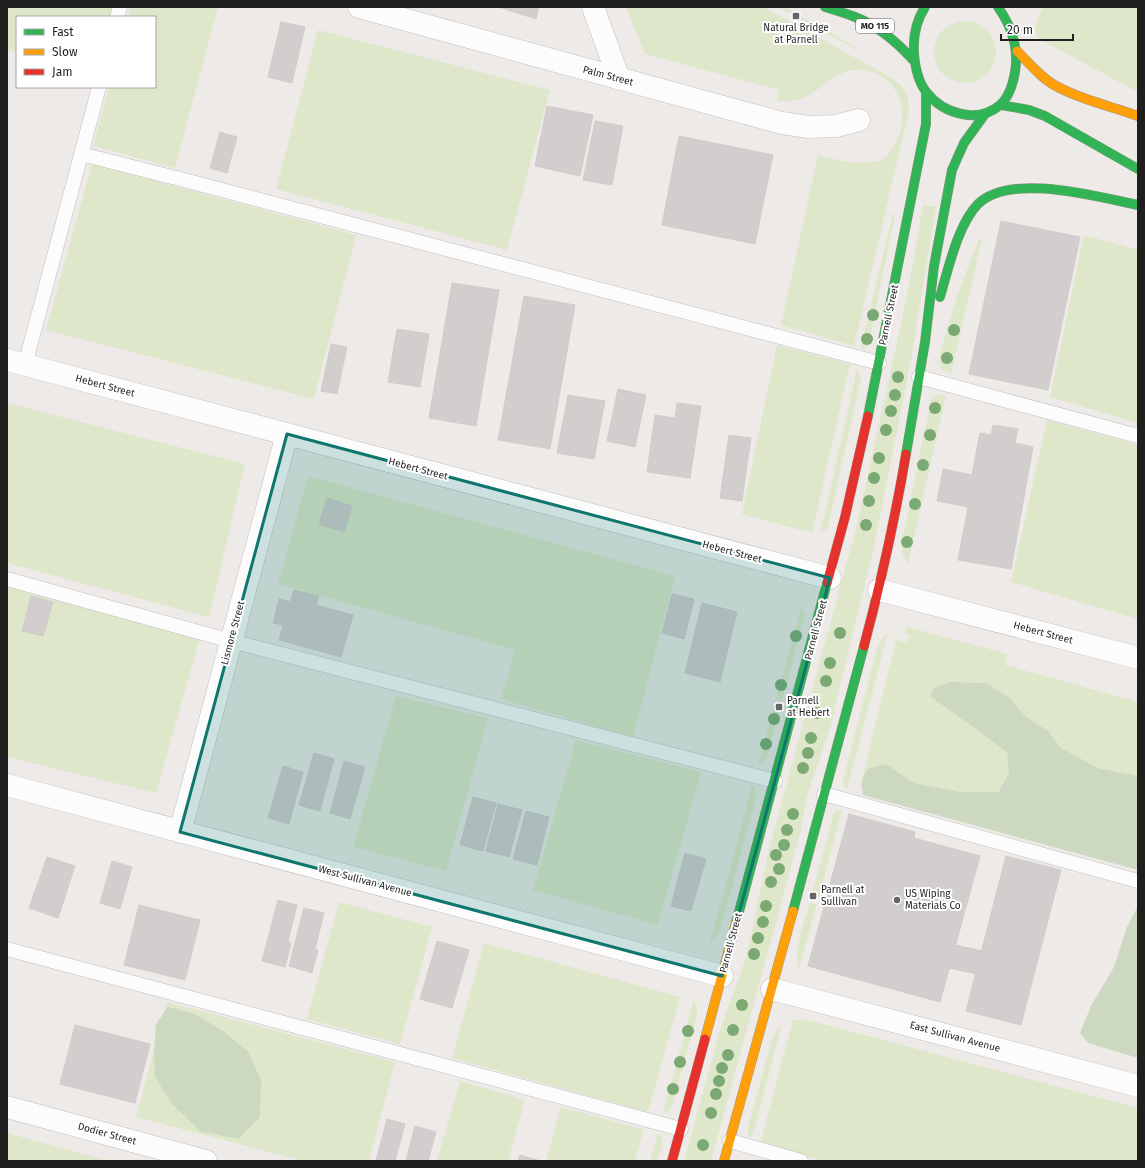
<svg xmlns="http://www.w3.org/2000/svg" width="1145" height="1168" font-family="'Fira Sans',sans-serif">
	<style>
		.grass { fill: #dee7ca }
		.forest { fill: #cdd8c0 }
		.building { fill: #d2cecd; stroke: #d0ccca }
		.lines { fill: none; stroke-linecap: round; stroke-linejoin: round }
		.lane-casing { stroke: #c0bfbe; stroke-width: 15 }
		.street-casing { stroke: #c0bfbe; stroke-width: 23 }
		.fast-casing { stroke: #a19487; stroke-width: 10 }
		.slow-casing { stroke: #a19487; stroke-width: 10 }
		.jam-casing { stroke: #a19487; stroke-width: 10 }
		.lane { stroke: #fcfcfc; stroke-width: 14 }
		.street { stroke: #fcfcfc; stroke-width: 22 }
		.fast { stroke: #30b455; stroke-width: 9 }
		.slow { stroke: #ff9f0a; stroke-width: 9 }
		.jam { stroke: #e5322d; stroke-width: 9 }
		.tree { fill: #7ba974 }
		.marked { fill: #0f766e; fill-opacity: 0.2; stroke: #0f766e; stroke-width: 3; stroke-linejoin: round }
		.poi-dot { fill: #676665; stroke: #fff; stroke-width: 1.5 }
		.labels { text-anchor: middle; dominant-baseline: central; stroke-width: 4; stroke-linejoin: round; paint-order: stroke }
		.shield { fill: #fff; stroke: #626262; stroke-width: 1 }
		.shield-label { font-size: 9px; font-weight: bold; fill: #1f1f1f }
		.poi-label { font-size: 10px; fill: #1f1f1f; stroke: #fff; text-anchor: start }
		.street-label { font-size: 10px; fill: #1f1f1f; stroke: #fff }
	</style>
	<rect width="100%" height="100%" fill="#edeae8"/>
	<path class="grass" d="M7,7H116L113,17H17V53L7,50Z
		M130,7H218L175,168L93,146L109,87H155V17H128Z
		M626,7H763L892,78C905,88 909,94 909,111L854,346L781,325L818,155C836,160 858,166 878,161C886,158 893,150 896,142C909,117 902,81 872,72C829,59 820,108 777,101L779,90L645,54Z
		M778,7H784L856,47L855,49Z
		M1044,7H1138V92L1039,39C1032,28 1037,17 1044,7Z
		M934 52a31 31 0 1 1 62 0a31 31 0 1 1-62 0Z
		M318,30L550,90L507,250L276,189Z
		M92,164L356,235L314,399L46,330Z
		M923,205L936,207L911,360L873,551L830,728L807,796L801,830L711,1161H684L720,1030L747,955L769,849L856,529L903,315L914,258Z
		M893,213L895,215L869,342L867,346L861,349Z
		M1084,235L1138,250V423L1050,397Z
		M979,239H982L951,374C942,371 939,367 939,358L957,296Z
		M777,345L850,364L812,533L742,514Z
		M857,369L861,379L830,518L828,527L820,535Z
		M939,395L946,396L908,564C902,557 902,550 902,542L931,400L934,396Z
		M7,403L245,464L209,617L7,563Z
		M1047,420L1138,445V619L1011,582Z
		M308,476L675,576L633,737L501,699L515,650L278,584Z
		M7,587L200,638L156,793L7,757Z
		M802,605L805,615L782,701L776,699Z
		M907,627L1008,654L1005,665L1138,702V776L1098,768L1061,748L1048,731L1026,717L1010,698L986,683L951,682L934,688L967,723L1007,752L1009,773L997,792H960L914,783L886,764L867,769L861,783L896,640L907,643L909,635L905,633Z
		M888,633L847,789L843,785V780L877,648L882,638Z
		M396,696L488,718L446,871L353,847Z
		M774,707L780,709L766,760L758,764Z
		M576,740L701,772L658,925L533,890Z
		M752,786L755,789L757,794L720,931L715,939L710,943Z
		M839,810H842L819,896L812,894L834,812Z
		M339,902L432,927L400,1044L307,1019Z
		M810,903L817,904L799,969C792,950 805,922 810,903Z
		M484,943L680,997L648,1112L452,1058Z
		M694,999L697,1007V1016L671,1109L667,1112L663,1113Z
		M167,1002L395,1062L369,1161H304L136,1117Z
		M793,1020L812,1021L1138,1108V1161H824L760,1144Z
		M782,1025L752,1137L748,1134V1127L773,1036L777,1030Z
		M460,1081L525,1100L508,1161H437Z
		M561,1107L644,1130L635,1161H546Z
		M7,1133L109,1161H7Z
		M658,1133C667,1139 659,1152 657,1161H650Z"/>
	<path class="forest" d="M951,682L986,683L1010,698L1026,717L1048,731L1061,748L1098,768L1138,776V870L863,795L861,783L867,769L886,764L914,783L960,792H998L1009,773L1007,752L930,696L934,688Z
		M1138,906V1058L1088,1043L1080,1033L1091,1006L1114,967L1127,927Z
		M168,1007L195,1014L226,1033L248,1052L261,1080L260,1117L238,1139L200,1131L172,1104L155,1077L154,1051L156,1024Z"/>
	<path class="building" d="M499,7H539L536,19Z
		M281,22L305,27L292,83L268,77Z
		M547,106L593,115L580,176L535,166Z
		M595,121L623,126L612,185L583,180Z
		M220,132L237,137L227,173L210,168Z
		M679,136L773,155L755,244L662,225Z
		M1001,221L1080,237L1048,390L969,374Z
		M452,283L499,290L476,426L429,418Z
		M524,296L575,305L550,449L498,440Z
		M397,329L429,334L420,387L388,382Z
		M331,344L347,347L337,394L321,391Z
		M618,389L646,395L635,447L607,441Z
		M568,395L605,401L594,459L557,453Z
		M677,403L701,406L690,478L647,472L655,415L675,418Z
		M993,425L1018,429L1015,443L1033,447L1011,569L958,560L968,507L937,501L943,469L972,475L980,433L991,435Z
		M729,435L751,438L742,501L720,498Z
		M327,498L352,506L344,532L319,524Z
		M294,590L319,596L316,605L353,615L341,657L279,640L283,625L273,623L279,599L290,602Z
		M672,594L694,599L684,639L662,633Z
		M31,596L53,602L43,636L22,631Z
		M702,603L737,612L720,682L685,673Z
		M314,753L334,759L320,811L299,805Z
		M344,761L365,767L350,819L330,813Z
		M283,766L303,772L289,824L268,818Z
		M473,797L496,803L483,851L460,845Z
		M498,804L522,810L509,857L486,851Z
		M526,811L549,817L537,865L513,859Z
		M849,814L915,832L914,838L980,856L940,1002L808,966Z
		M685,853L706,859L691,911L671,906Z
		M1006,856L1061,870L1021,1025L966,1011Z
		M47,857L75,866L58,918L29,908Z
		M112,861L132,867L120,909L100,903Z
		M278,900L297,905L288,941L291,943L285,967L262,961Z
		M139,905L200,920L185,980L124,965Z
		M304,908L324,913L315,949L318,950L312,973L289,966Z
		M437,941L469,950L452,1008L420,999Z
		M955,945L982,951L977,974L949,968Z
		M75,1025L150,1044L135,1103L60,1084Z
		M387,1119L405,1124L395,1161H376Z
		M415,1126L436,1132L428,1161H406Z
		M520,1155L541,1161H518Z"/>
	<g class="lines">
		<g class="lane-casing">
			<path id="lane" d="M117,17L120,7
				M81,154L184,180L879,363
				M25,365L99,87
				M919,377L1138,436
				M7,579L231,641L775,781
				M824,794L1138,881
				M7,949L681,1129
				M730,1141L801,1161"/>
		</g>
		<g class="street-casing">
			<path id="street" d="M359,7L782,123L809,127L836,126L859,120
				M593,7L619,79
				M7,360L830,578
				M879,590L1138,658
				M7,785L722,976
				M180,832L287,434
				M772,989L1138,1086
				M7,1107L206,1161"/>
		</g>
		<g class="fast-casing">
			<path id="fast" d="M825,7C835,10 845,13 855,17C879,26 897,42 914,61
				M925,7C916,21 913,37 914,53C915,67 918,82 927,93C944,114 978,124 1000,105C1009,97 1013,84 1015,72C1019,48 1012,27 998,7
				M1001,105L1029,110L1045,116L1138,169
				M940,297C948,270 958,224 978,204C1011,172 1098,197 1138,205
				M868,416L926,124V92
				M906,454L925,342L934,266L952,170L964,143L985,114
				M793,911L864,646
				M736,923L827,583"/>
		</g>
		<g class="slow-casing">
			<path id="slow" d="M1017,51C1029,63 1041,78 1056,86C1081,100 1111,106 1138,116
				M705,1039L736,923
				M724,1161L793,911"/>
		</g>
		<g class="jam-casing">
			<path id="jam" d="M827,583L845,517L868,416
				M864,646C881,582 895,519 906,454
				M672,1161L705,1039"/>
		</g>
		<use href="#lane" class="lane"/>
		<use href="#street" class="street"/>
		<use href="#fast" class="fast"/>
		<use href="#slow" class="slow"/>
		<use href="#jam" class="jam"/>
	</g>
	<g class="tree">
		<circle cx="873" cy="315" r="6"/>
		<circle cx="954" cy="330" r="6"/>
		<circle cx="867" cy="339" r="6"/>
		<circle cx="947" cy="358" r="6"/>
		<circle cx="898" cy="377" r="6"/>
		<circle cx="895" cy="395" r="6"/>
		<circle cx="935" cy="408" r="6"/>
		<circle cx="891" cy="411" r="6"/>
		<circle cx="886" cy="430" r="6"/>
		<circle cx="930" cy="435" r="6"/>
		<circle cx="879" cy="458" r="6"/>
		<circle cx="923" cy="465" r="6"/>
		<circle cx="874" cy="478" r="6"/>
		<circle cx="869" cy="501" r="6"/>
		<circle cx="915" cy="504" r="6"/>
		<circle cx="866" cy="525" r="6"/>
		<circle cx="907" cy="542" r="6"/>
		<circle cx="840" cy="633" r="6"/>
		<circle cx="796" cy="636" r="6"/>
		<circle cx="830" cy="663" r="6"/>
		<circle cx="826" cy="681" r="6"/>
		<circle cx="781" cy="685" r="6"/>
		<circle cx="817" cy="713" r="6"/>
		<circle cx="774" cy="719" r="6"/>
		<circle cx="811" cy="738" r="6"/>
		<circle cx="766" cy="744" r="6"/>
		<circle cx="808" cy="753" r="6"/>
		<circle cx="803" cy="768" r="6"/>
		<circle cx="793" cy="814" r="6"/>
		<circle cx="787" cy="830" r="6"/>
		<circle cx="784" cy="845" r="6"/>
		<circle cx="776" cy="855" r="6"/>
		<circle cx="779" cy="869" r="6"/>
		<circle cx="771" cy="882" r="6"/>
		<circle cx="766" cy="906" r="6"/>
		<circle cx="763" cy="922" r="6"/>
		<circle cx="758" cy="938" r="6"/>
		<circle cx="754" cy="954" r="6"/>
		<circle cx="742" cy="1005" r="6"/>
		<circle cx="733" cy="1030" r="6"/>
		<circle cx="688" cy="1031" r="6"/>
		<circle cx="728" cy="1055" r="6"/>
		<circle cx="680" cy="1062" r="6"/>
		<circle cx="722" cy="1068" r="6"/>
		<circle cx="719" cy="1081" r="6"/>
		<circle cx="673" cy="1089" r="6"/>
		<circle cx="716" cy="1094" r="6"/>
		<circle cx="711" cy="1113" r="6"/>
		<circle cx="703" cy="1145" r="6"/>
	</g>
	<path class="marked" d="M287,434L830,578L722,976L180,832Z"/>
	<g class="poi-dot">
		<rect x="792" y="12" width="8" height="8" rx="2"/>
		<rect x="775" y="703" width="8" height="8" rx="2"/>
		<rect x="809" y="892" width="8" height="8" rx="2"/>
		<circle cx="897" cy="900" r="4"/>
	</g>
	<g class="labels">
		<rect class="shield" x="856" y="19" width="38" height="14" rx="3"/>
		<g class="shield-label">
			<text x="875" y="26">MO 115</text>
		</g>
		<g class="poi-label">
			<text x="796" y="28" text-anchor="middle">Natural Bridge<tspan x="796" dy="12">at Parnell</tspan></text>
			<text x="787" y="701">Parnell<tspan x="787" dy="12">at Hebert</tspan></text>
			<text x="821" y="890">Parnell at<tspan x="821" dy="12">Sullivan</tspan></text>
			<text x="905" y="894">US Wiping<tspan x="905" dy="12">Materials Co</tspan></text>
		</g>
		<g class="street-label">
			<text transform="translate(608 76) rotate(15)">Palm Street</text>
			<text transform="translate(889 315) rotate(-78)">Parnell Street</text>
			<text transform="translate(105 386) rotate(15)">Hebert Street</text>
			<text transform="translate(418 469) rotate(15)">Hebert Street</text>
			<text transform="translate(732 552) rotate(15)">Hebert Street</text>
			<text transform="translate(816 630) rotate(-75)">Parnell Street</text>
			<text transform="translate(233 633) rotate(-75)">Lismore Street</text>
			<text transform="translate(1043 633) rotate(15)">Hebert Street</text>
			<text transform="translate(365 881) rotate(15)">West Sullivan Avenue</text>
			<text transform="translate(731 943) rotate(-75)">Parnell Street</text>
			<text transform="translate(955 1037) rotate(15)">East Sullivan Avenue</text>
			<text transform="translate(107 1134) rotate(15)">Dodier Street</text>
		</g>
	</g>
	<rect width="1145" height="1168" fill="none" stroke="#1f1f1f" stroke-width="16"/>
	<rect x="16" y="16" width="140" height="72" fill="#ffffff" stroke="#a5a5a5"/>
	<rect x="24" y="29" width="20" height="6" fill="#30b455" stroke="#a5a5a5"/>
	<text x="52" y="36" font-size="12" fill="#1f1f1f">Fast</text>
	<rect x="24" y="49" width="20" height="6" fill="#ff9f0a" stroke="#a5a5a5"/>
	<text x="52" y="56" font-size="12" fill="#1f1f1f">Slow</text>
	<rect x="24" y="69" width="20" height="6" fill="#e5322d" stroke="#a5a5a5"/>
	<text x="52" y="76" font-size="12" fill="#1f1f1f">Jam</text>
	<path d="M1001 34v6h72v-6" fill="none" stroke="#1f1f1f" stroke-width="2"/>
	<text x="1007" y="34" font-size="12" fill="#1f1f1f" stroke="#ffffff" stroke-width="3" paint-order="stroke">20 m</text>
</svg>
